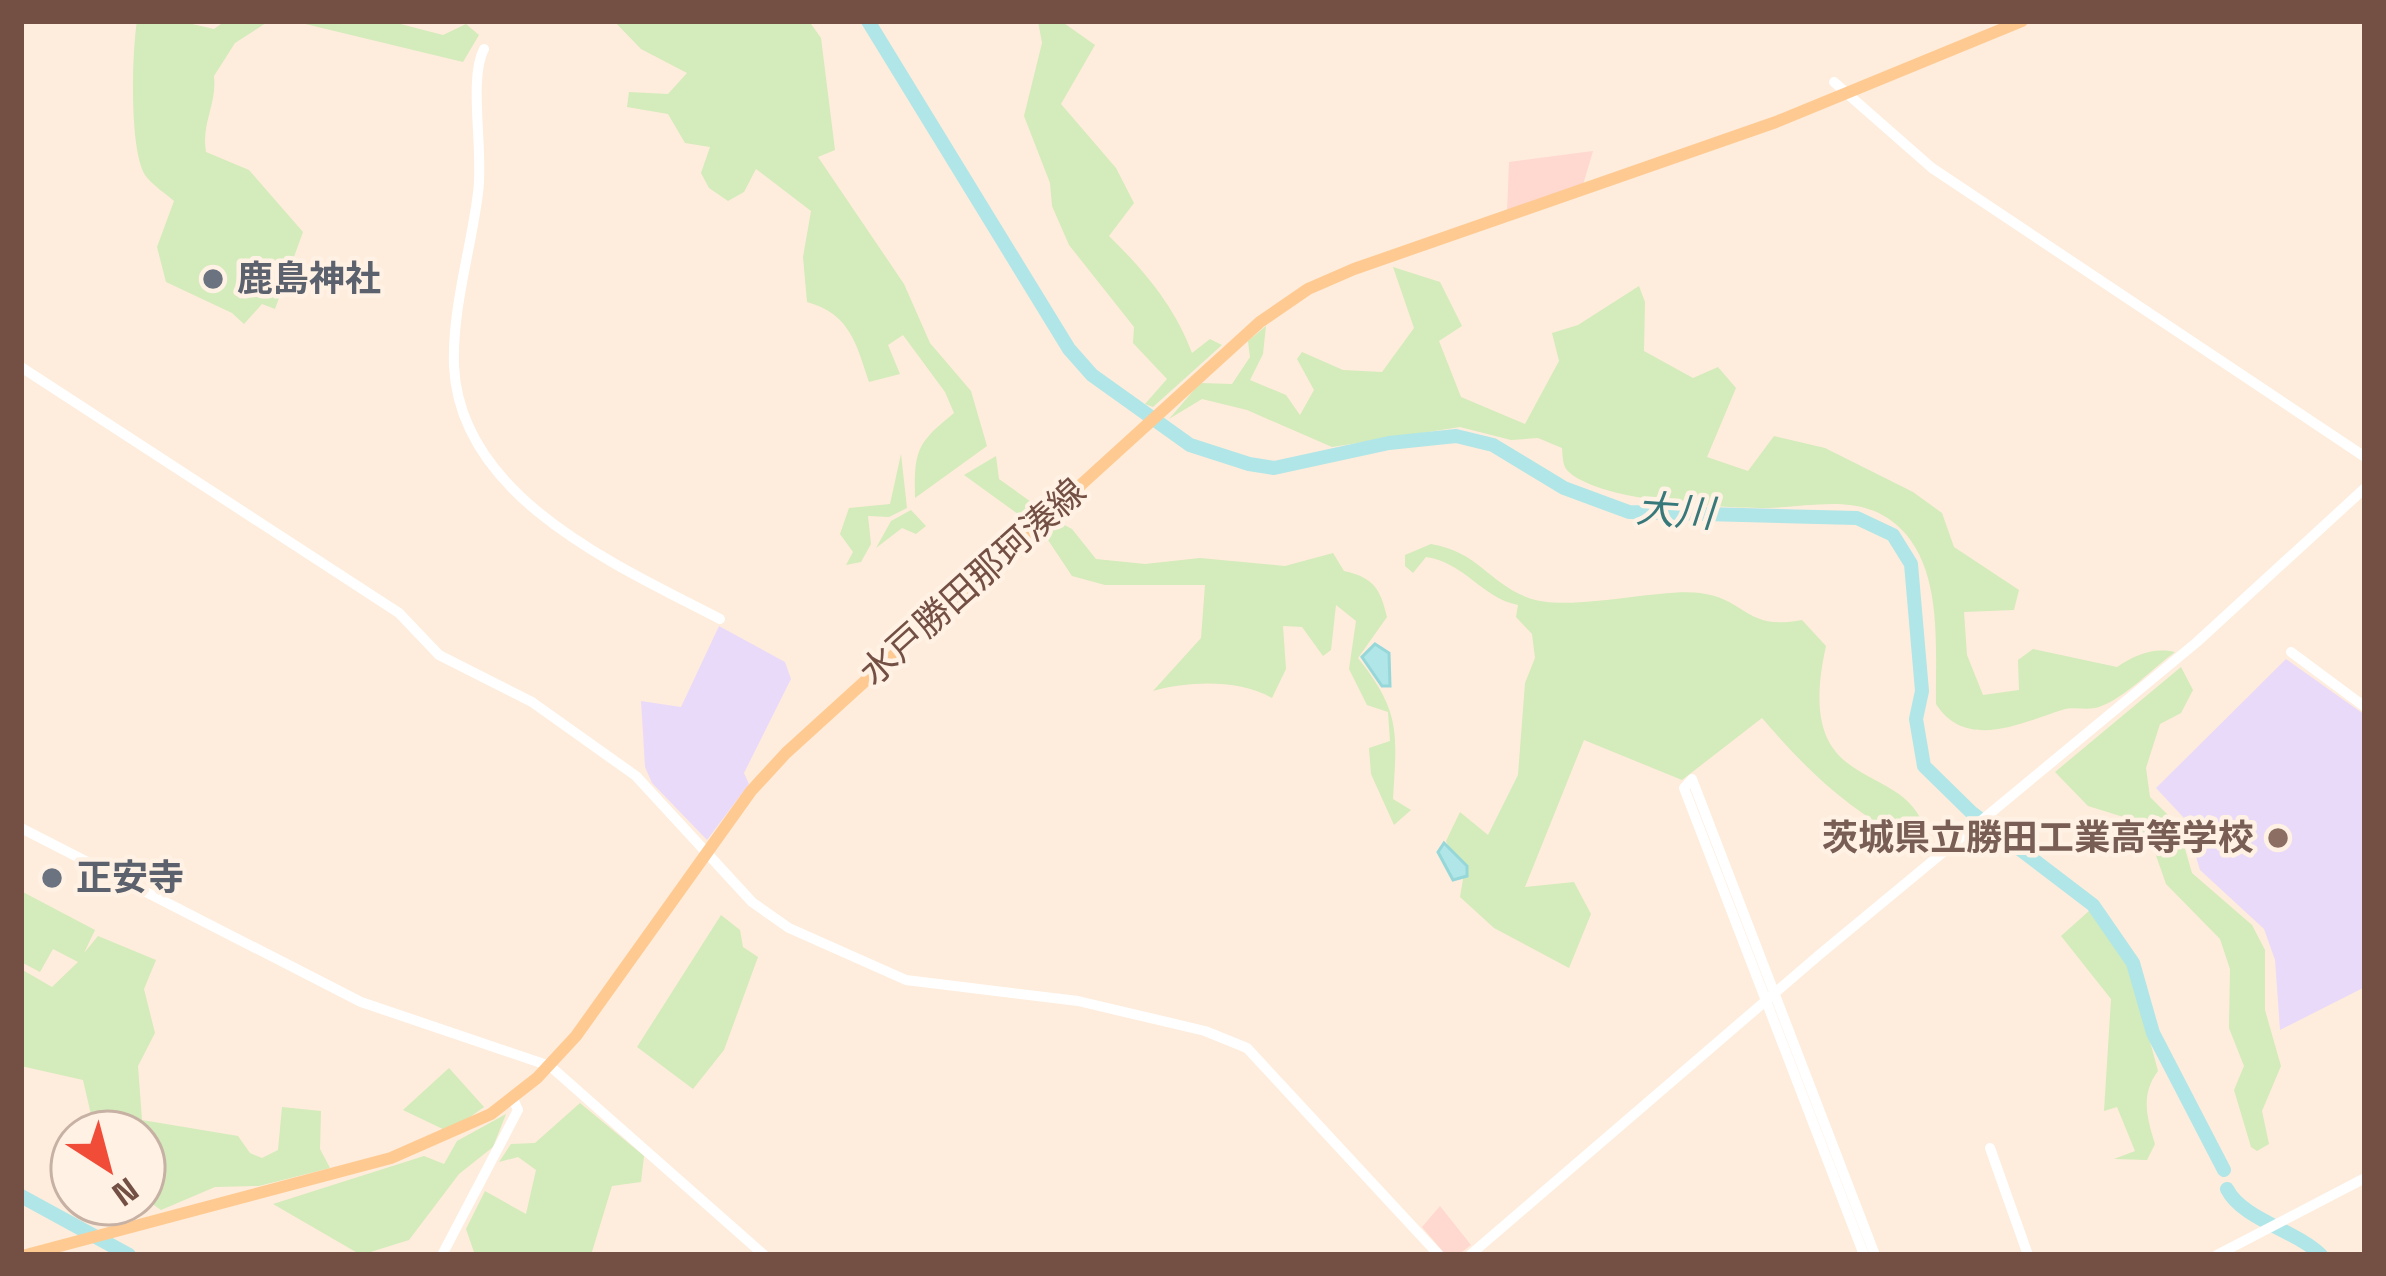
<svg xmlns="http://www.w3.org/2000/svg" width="2386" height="1276" font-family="'Space Grotesk','Noto Sans JP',sans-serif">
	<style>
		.commercial { fill: #ffd8cf }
		.education { fill: #eadaf9 }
		.green { fill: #d4ebbb }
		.water { fill: #b0e6e7; stroke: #96d7da; stroke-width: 3 }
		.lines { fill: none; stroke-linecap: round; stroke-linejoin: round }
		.river { stroke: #b0e6e7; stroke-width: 14 }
		.secondary { stroke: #fff; stroke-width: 10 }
		.primary { stroke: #ffca92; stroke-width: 12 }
		.worship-dot { fill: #6b7280; stroke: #fff1e4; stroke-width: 4.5 }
		.education-dot { fill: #8d6e63; stroke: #fff1e4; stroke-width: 4.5 }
		.labels { text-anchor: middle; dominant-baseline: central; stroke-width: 9; stroke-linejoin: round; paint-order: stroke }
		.worship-label { font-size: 36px; font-weight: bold; fill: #5b616d; stroke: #fff1e4; text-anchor: start }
		.street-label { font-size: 36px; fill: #745044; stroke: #fff1e4 }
		.education-label { font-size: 36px; font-weight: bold; fill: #785e54; stroke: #fff1e4; text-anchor: end }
		.water-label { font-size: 39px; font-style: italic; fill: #37787b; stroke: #fff1e4 }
	</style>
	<rect width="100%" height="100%" fill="#feeddc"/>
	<path class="commercial" d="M1593,151L1582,188L1507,212L1509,162Z
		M1440,1206L1471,1245L1458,1255H1446L1422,1227Z"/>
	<path class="education" d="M719,626L785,662L791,679L744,773L749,784L707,840L652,783L645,767L641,701L681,707Z
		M2286,659L2365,715V987L2280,1030L2275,960L2264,929L2200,870L2184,818L2156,788Z"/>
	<path class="green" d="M137,21H179L214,29L225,21H269L235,43L214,76C217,105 201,123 206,152L249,170L303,232L275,309L262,304L244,324L232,313L166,282L157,247L174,201C165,193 151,184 145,175C129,149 132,53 137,21Z
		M293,21H389L443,35L466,24L479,35L463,62Z
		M614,21H809L821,38L835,150L818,157L904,284L930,343L971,391L987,446L915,498C914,450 917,443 954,413L945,392L903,335L888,345L900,374L869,382C856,343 850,314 807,302L803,257L811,211L756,169L744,192L728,201L709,188L701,173L710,147L685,143L668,114L627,107L629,92L668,94L687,73L641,49Z
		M1038,21H1061L1095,45L1061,104L1116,168L1134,203L1109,236C1144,270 1175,307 1192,353L1210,339L1222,345L1153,407L1145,404L1167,379L1133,343L1134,327L1069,245L1052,206L1050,183L1024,116L1042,43Z
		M1393,267L1440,282L1462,326L1439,341L1461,397L1525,424L1559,361L1552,333L1578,325L1639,286L1645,302L1644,351L1693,378L1718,367L1736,388L1707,457L1748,471L1774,436L1825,448L1913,492L1942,513L1954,547L2019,590L2014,610L1964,612L1967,655L1983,695L2019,690L2018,660L2033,649L2117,667C2135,655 2153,647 2175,652C2153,668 2125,698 2099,707C2088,711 2074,706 2062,710C2021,723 1966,751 1936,704C1935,650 1944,570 1900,528C1863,492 1813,507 1768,508C1722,508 1605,502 1570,473C1562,467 1563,458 1562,448L1538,438L1511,440L1460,427L1332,447L1247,410L1202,399L1169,419L1200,383L1232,384L1250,357L1248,341L1266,326L1263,354L1250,380L1286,395L1300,415L1314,390L1297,359L1302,352L1343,370L1382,372L1414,328Z
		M901,454L907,508L889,517L868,516L871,544L861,562L846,565L853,552L840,534L849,508L890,504Z
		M996,456L999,479L1041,509L1029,522L964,475Z
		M911,510L926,526L916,534L902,528L876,548L891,521Z
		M1057,521L1072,529L1096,559L1145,564L1200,558L1285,566L1333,553L1344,571C1374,578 1380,588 1387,617L1358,658C1401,712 1397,733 1393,799L1411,810L1394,825L1371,774L1369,748L1390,741L1388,712L1367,705L1349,669L1356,621L1336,605L1331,650L1323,656L1302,627L1283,626L1286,669L1272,698C1238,679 1189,681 1153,691L1201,638L1205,585H1105L1072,576L1042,531Z
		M1431,544C1478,552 1487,581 1526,597C1567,614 1656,588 1700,593C1747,599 1745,631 1802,620L1826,646C1791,802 1906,755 1926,833L1907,839C1847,810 1805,768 1762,718L1682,780L1584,740L1525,887L1574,882L1591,914L1569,968L1494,928L1460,897L1463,879L1446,841L1460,812L1488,835L1518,775L1525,683L1535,658L1532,634L1516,617L1518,605C1482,598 1464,562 1426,557L1413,573L1405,566V555Z
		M2181,667L2193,690L2181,713L2160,724L2146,768L2150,797L2178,825L2192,873L2252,925L2265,950V1010L2281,1066L2262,1111L2269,1144L2257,1151L2251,1147L2234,1090L2244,1066L2229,1028L2230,969L2220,939L2166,884L2152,844L2130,819L2088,806L2055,772Z
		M21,891L95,930L84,953L98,936L156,960L144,989L155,1033L138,1066L142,1120L238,1136L250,1153L262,1158L278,1150L282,1107L321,1111L320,1149L330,1168L259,1186L215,1187L161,1210L144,1198V1132H95L83,1080L21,1066V969L52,987L78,962L53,949L40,972L21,962Z
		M2089,911L2129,964L2158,1071C2140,1095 2147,1118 2155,1144L2147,1160L2114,1159L2135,1151L2117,1107L2104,1111L2111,999L2061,936Z
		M721,915L740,930L743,947L758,957L724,1050L693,1089L637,1047Z
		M449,1068L484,1107L449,1132L403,1110Z
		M580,1103L644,1156L641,1182L612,1186L591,1255H475L466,1229L485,1191L526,1214L536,1170L518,1157L499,1162L511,1144L535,1143Z
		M506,1114L493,1147L459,1174L409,1240L361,1255L273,1204L424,1156L444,1164L457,1141Z"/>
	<path class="water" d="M1375,644L1389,653L1390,686H1382L1362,657Z
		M1444,843L1467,866V876L1453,880L1438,852Z"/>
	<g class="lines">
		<path class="river" d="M868,21L1069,349L1092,375L1190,445L1249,464L1274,468L1389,443L1456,436L1493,445L1564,488L1629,512L1857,518L1893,535L1911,564L1922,691L1916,719L1924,766L1971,812L2093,905L2133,963L2153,1033L2224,1170
			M2227,1189C2242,1219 2295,1230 2321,1255
			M21,1196L129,1255"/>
		<path class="secondary" d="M484,49C468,79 484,151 478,193C471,250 452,308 454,366C460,498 618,566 720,619
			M1834,82L1932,168L2365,457
			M21,367L399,613L439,655L532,702L636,776L752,902L789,928L906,980L1078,1001L1205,1031L1247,1048L1439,1255
			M2291,652L2365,707
			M21,828L361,1002L550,1066L764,1255
			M1990,1148L2028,1255
			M442,1255L518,1110L513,1099
			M1470,1255L1819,955L2197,642L2365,488
			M1864,1255L1684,788L1692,779L1875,1255
			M2217,1255L2365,1178"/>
		<path class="primary" d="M26,1255L391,1158L491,1114L537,1078L576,1036L751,791L786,753L1260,322L1308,289L1354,269L1776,122L2022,21"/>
	</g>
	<g class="worship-dot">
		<circle cx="213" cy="279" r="12"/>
		<circle cx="52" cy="878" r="12"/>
	</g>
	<circle class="education-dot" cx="2278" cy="838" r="12"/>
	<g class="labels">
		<g class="worship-label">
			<text x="237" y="279">鹿島神社</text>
			<text x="76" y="878">正安寺</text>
		</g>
		<g class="street-label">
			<text transform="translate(973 582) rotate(-42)">水戸勝田那珂湊線</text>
		</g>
		<g class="education-label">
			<text x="2254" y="838">茨城県立勝田工業高等学校</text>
		</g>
		<g class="water-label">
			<text transform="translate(1675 511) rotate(4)">大川</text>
		</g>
	</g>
	<rect width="2386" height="1276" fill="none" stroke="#745044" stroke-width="48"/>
	<g transform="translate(108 1168) rotate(144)"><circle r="57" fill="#fff1e4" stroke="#c7b1a4" stroke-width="3"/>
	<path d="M0-9L21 45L0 30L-21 45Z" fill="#f14c38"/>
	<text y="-18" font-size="33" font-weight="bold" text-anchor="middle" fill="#745044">N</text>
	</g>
</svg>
